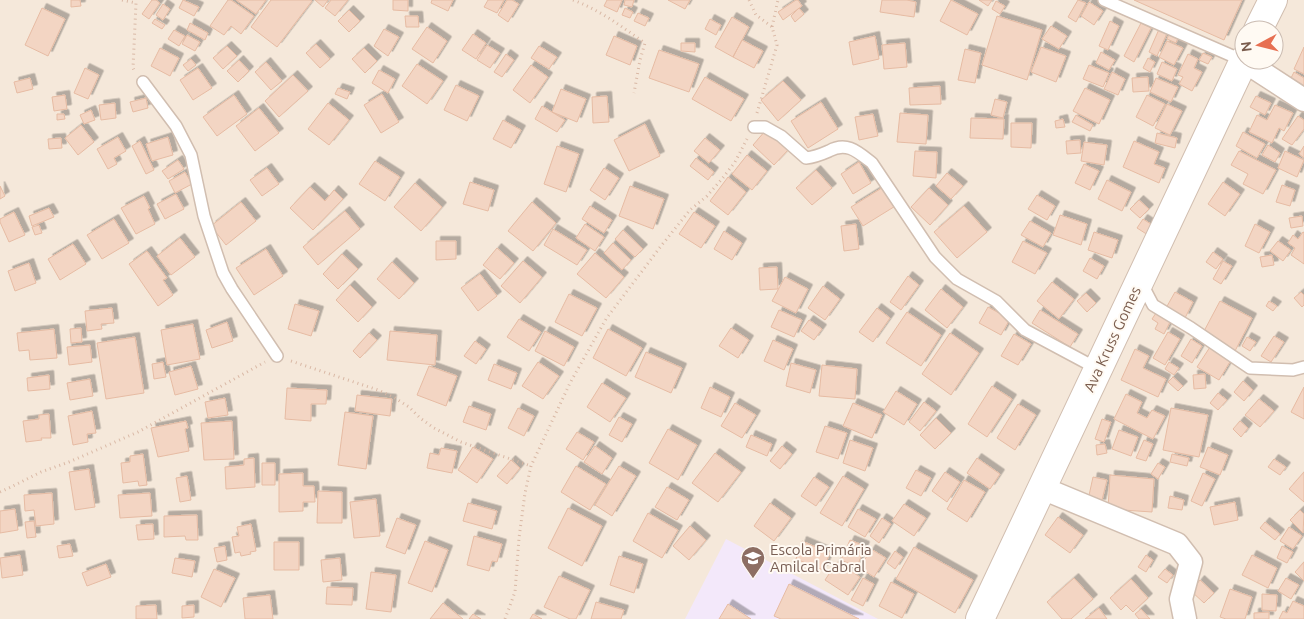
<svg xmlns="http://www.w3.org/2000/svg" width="1304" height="619" font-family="Ubuntu,sans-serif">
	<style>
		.residential { fill: #f5e8da; fill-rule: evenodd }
		.education { fill: #f3e8fa }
		.building { fill: #f3d5c3; stroke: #e6bba3; filter: url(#shadow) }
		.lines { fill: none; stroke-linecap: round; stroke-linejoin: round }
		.service-casing { stroke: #d1beb0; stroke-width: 14 }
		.minor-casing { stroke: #d1beb0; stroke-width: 25 }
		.tertiary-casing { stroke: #d1beb0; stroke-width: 30 }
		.path { stroke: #d9b8a5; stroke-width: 3; stroke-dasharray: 1 4; stroke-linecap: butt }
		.service { stroke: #fff; stroke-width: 11 }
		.minor { stroke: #fff; stroke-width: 22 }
		.tertiary { stroke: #fff; stroke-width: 28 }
		.labels { text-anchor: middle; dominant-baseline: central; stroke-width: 4; stroke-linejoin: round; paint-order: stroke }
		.street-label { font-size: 15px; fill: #7a5c4d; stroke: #fffaf3 }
		.education-label { font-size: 15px; fill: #785e54; stroke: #fffaf3; text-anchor: start }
	</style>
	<defs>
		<filter id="shadow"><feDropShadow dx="4.5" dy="-4.5" stdDeviation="0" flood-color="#0004"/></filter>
	</defs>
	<rect width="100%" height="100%" fill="#fdf6ec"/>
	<path class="residential" d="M0,0H1304V619H0ZM1244,30H1274V60H1244Z"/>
	<path class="education" d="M726,539L878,619H685Z"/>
	<path class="building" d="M71,0H80L81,6L71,7Z
		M152,0H156L160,3L149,19L142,14Z
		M183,0L199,7L194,16L179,8Z
		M228,0H231L254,16L241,34L231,26L224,35L210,26Z
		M236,0H266L256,14Z
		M271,0H310L312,1L277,47L251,27Z
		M315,0H328L323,7Z
		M331,0H348L335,16L325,8Z
		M393,0H408V11L393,10Z
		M432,0H453L448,11L431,3Z
		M488,0H504L497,13L484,7Z
		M507,0H512L519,4L508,22L498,15Z
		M607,0H622L617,12L604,6Z
		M625,0H634L632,7L624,5Z
		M668,0H690L685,9Z
		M796,0H798L802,6L783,20L778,12Z
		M882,0H907L916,2L914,17L880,12Z
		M951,0L978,14L967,35L940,21Z
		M979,0H992L988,6Z
		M1078,0L1086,3L1076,22L1068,17Z
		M1134,0H1242L1224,40Z
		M996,1L1005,6L1000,14L992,9Z
		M1089,2L1103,11L1094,25L1081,16Z
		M163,4L170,9L163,20L156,15Z
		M42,8L65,19L48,56L25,45Z
		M625,8L633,12L630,18L622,15Z
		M799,8L804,14L795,22L791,16Z
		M349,10L360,21L349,32L338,21Z
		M638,13L649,18L645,26L634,21Z
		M405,16H418L419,27H406Z
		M997,16L1042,30L1027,80L982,65Z
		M732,17L749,27L733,57L715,47Z
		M155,19L165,25L162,29L152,23Z
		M710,19L721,25L716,35L705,29Z
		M1110,21L1119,26L1108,50L1099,46Z
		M190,23L208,33L205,40L187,30Z
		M1141,23L1151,28L1134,62L1124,56Z
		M1051,26L1067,36L1059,49L1042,39Z
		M427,27L447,41L433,63L412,49Z
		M1160,27L1168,31L1157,56L1149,52Z
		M384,29L399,37L388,56L374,46Z
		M174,30L185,36L179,46L168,39Z
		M1170,32L1179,35L1176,43L1167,39Z
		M473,34L486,43L476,59L462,50Z
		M187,35L200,42L195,51L182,44Z
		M614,36L637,46L630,65L606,55Z
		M875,36L879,59L853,65L849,42Z
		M742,40L763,51L754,68L733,57Z
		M1167,41L1183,48L1174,65L1159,57Z
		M681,43H695V52L681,51Z
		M905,43L907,67L884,69L882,45Z
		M316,44L330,59L320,68L306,53Z
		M487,45L500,53L490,68L477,60Z
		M227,46L237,56L223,69L213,58Z
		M539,46L557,57L549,69L531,58Z
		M1041,47L1066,56L1056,82L1031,72Z
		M1304,47V74L1294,69Z
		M160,48L179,58L170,76L151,66Z
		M364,48L377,61L365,73L352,59Z
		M965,49L981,53L975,83L958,80Z
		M659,50L699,64L689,92L649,78Z
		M1101,52L1115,60L1109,70L1096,63Z
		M1203,53L1212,57L1208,64L1199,60Z
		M506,54L514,60L502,77L494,72Z
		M1188,54L1198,59L1194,68L1202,72L1192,91L1179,84L1183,77L1178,75Z
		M1148,58L1155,62L1150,72L1143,68Z
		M191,59L196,65L188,71L183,65Z
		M239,60L249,71L238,82L227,71Z
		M266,62L282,81L271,90L255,72Z
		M1162,62L1177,69L1172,81L1157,74Z
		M417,64L443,81L427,104L402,86Z
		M531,65L548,77L530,103L513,90Z
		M1089,65L1109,73L1103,87L1083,79Z
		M85,68L99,75L88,99L74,93Z
		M198,68L212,88L193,100L180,80Z
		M379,70L395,79L388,93L372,83Z
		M1112,72L1125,79L1118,95L1104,89Z
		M1294,72L1304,78V86L1291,78Z
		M293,75L308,91L279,117L265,101Z
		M705,77L744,99L731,121L692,99Z
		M1148,77L1149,91L1133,92L1132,78Z
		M30,78L33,89L17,93L14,82Z
		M1156,78L1178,87L1171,102L1150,92Z
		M783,81L801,100L778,121L761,100Z
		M456,85L479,96L467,121L444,110Z
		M940,86L941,104L910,105L909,88Z
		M338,88L350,92L347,99L335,94Z
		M1085,88L1110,100L1099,124L1073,111Z
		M561,89L586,99L577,122L552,112Z
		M382,94L399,122L381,133L364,105Z
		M65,95L67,109L54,111L52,97Z
		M234,95L247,114L217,136L203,117Z
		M1147,95L1165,104L1153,126L1136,117Z
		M607,96L609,122L593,123L592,97Z
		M1256,96L1271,103L1265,115L1250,107Z
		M146,98L148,108L133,112L130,102Z
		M995,99L1007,102L1003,118L991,115Z
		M821,102L838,129L808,148L791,121Z
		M115,103L116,118L101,120L99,105Z
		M328,103L349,120L329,145L308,129Z
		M1167,104L1182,111L1170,135L1155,128Z
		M1275,105L1293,113L1284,131L1279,128L1272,143L1249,132L1257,115L1267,120Z
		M542,106L565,120L557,132L535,119Z
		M259,108L279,133L255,151L236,126Z
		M91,110L95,120L84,124L80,115Z
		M900,113L928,115L926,144L897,142Z
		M57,114H64L65,119L57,120Z
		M873,114L878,136L859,140L855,117Z
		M1076,115L1093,125L1090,131L1072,122Z
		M1298,116L1304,120V129L1292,145L1282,139Z
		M971,118L1004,119L1003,139L970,138Z
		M1063,119L1065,127L1056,128L1055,121Z
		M503,120L521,130L511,148L493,139Z
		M1011,123H1032L1031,148L1011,147Z
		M645,124L660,156L629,171L614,140Z
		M81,125L94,142L78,155L65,138Z
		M766,130L788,150L774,165L753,145Z
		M1243,132L1265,144L1257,158L1236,146Z
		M1157,133L1177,138L1175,148L1155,143Z
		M118,137L126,151L114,158L117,164L108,169L97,149Z
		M168,137L173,155L152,161L146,144Z
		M61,138L62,148L49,149L48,139Z
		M705,138L720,150L709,163L694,151Z
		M1080,140L1081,153L1067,154L1066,141Z
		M140,141L154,170L146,174L132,146Z
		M1134,141L1159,152L1154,164L1165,168L1159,183L1123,167Z
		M1084,142L1107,145L1104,165L1081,161Z
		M1268,145L1280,153L1275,162L1262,155Z
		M557,146L579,154L566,192L544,184Z
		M1304,146V158L1299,154Z
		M915,151L937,152L936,178L913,176Z
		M1239,151L1276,170L1263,194L1243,184L1248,174L1231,165Z
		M1285,151L1304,160L1297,177L1278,168Z
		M747,155L767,171L752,190L732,174Z
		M696,158L714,172L708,180L690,166Z
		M178,160L184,169L168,179L162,171Z
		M375,161L400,177L385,201L359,184Z
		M859,162L871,183L853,194L841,174Z
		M1084,164L1099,171L1090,190L1075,183Z
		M267,168L279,184L262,196L250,180Z
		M604,168L619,178L605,200L590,190Z
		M816,170L832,188L812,205L796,188Z
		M185,172L192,184L175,193L169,181Z
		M947,173L963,186L951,199L936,186Z
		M728,177L746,192L728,215L710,201Z
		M1107,180L1131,192L1122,211L1098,199Z
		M470,182L494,190L488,211L463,204Z
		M1223,182L1240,194L1225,216L1208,204Z
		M415,183L442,207L421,231L394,207Z
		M1282,185L1295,190L1290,206L1276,202Z
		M0,186L5,196L0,199Z
		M630,186L664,199L653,229L619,216Z
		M885,186L897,205L863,226L851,207Z
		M310,187L325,201L334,190L343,199L313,230L290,208Z
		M929,188L948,205L930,225L911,207Z
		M176,194L184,209L165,219L157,204Z
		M1037,195L1055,206L1047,220L1028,209Z
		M144,196L150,208L148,209L155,224L136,234L121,208Z
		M1139,200L1149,209L1140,218L1130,209Z
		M241,202L256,221L226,245L211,226Z
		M532,202L556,223L533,251L508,231Z
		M590,206L612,220L604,233L582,219Z
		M964,206L987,232L957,258L934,232Z
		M49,208L54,217L32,226L29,216Z
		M345,211L360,229L318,265L303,247Z
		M14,212L25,235L9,242L0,222V219Z
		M694,212L715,226L701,248L679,234Z
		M1060,215L1087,224L1081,245L1053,235Z
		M1302,216L1303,226L1291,228L1289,218Z
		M114,219L129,243L102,259L87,235Z
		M1143,219L1154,226L1148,235L1137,228Z
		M1030,221L1051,233L1043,247L1021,235Z
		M585,224L604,237L595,251L576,238Z
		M856,224L859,249L844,251L841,226Z
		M1255,224L1270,232L1259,253L1245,246Z
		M39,225L42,233L35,235L32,227Z
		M553,229L587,250L577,265L544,245Z
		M623,230L643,249L635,257L615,239Z
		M724,231L742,243L732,260L714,249Z
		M1094,232L1118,240L1112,258L1088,250Z
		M1303,232L1304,233V264L1291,255L1295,248L1288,243L1293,235L1298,239Z
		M180,238L195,257L171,275L157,256Z
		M436,241H456V259L436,260Z
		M1023,241L1047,253L1035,274L1012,262Z
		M1278,241L1291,250L1283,261L1270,251Z
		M613,243L631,260L622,270L604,253Z
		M73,244L86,264L60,280L48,259Z
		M497,248L514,263L500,279L483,265Z
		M266,249L283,276L254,295L236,268Z
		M147,251L167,278L163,280L173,295L158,306L129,264Z
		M1213,252L1223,259L1216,269L1206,262Z
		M595,253L624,277L606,298L577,274Z
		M342,254L358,269L338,289L323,274Z
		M1272,255L1274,265L1262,267L1260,257Z
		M1090,258L1104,266L1097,279L1083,271Z
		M523,261L542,277L520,303L501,286Z
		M1223,261L1232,266L1221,284L1213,279Z
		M392,262L414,283L399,299L377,279Z
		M29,263L36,283L15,291L8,271Z
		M777,267L778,289L760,290L759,268Z
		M480,274L497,296L478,311L461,288Z
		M908,276L919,285L901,310L890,302Z
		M785,277L808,289L796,313L772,301Z
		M1052,282L1074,299L1059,319L1037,301Z
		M350,285L372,307L358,322L336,300Z
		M823,286L840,299L825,320L808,308Z
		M941,289L963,307L947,328L925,310Z
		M1175,292L1193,302L1185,318L1166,308Z
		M1301,292L1304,295V305L1302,307L1294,298Z
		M1086,293L1096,303L1087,312L1077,301Z
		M569,294L597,308L582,336L555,322Z
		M1220,301L1252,318L1235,351L1203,333Z
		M1269,301L1277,306L1273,311L1266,306Z
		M295,304L319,311L311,336L288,329Z
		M988,307L1010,319L1001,335L979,323Z
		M112,308L114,323L101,324L102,329L87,331L85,311Z
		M877,308L890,318L873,342L859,332Z
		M779,310L802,320L794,337L771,327Z
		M1040,310L1078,334L1070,347L1032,323Z
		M907,312L941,335L921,366L886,343Z
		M1156,313L1170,322L1164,334L1155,329L1158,323L1152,319Z
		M519,319L541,332L529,351L507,337Z
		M809,320L822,329L814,340L801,331Z
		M227,322L233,341L212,348L206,330Z
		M193,324L200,359L167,365L161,330Z
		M81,328L82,342L71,343L70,329Z
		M731,328L749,340L738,358L719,346Z
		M54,329L57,358L30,360L29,350L19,351L17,333Z
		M608,329L642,348L626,376L593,358Z
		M390,331L437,335L435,365L387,360Z
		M545,331L574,347L564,366L535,351Z
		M1168,332L1180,339L1165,365L1153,358Z
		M369,333L377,340L360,358L353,351Z
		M950,333L979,353L951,395L922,374Z
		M1014,334L1031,344L1018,365L1001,356Z
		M1274,336L1284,342L1271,362L1261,356Z
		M135,337L144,393L106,399L97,343Z
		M1247,337L1256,342L1250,351L1242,346Z
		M1191,339L1202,346L1192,363L1181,356Z
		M773,340L793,349L784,370L764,361Z
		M475,341L486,349L476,364L464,356Z
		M90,345L92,362L69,365L67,347Z
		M1210,347L1231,360L1219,380L1197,367Z
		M1135,349L1149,356L1143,368L1166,379L1158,397L1121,380Z
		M646,352L682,368L671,393L635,377Z
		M163,362L166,377L154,379L152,364Z
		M538,362L559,376L543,399L522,386Z
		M1169,362L1179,368L1174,375L1165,369Z
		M791,363L816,370L810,393L786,386Z
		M494,364L517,373L511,389L488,380Z
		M822,365L857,369L855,399L819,396Z
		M191,366L198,389L175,395L169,372Z
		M429,366L457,376L446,406L417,395Z
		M1205,374L1206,388L1194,389L1193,375Z
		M49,375L50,389L28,391L27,378Z
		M1173,377L1183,386L1178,391L1168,382Z
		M90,379L93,396L70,400L67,383Z
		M1243,381L1253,390L1244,401L1234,392Z
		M602,383L626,398L610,422L587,407Z
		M992,386L1012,399L987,437L968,424Z
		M710,387L730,397L721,417L701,408Z
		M1304,387V419L1291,412Z
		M287,388L327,390L326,404H311V421L285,419Z
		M896,391L917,404L904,425L883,412Z
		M1218,393L1227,400L1218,410L1210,403Z
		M1126,394L1142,402L1137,413L1147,418L1152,410L1165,416L1153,439L1114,419Z
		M357,395L392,399L390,416L355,411Z
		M225,398L228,415L208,418L205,402Z
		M1259,399L1274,411L1260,427L1245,415Z
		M924,402L936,411L920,431L909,422Z
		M735,403L756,415L742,438L721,426Z
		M853,403L882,415L872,438L843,426Z
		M1018,404L1036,415L1015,450L997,438Z
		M469,406L491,414L486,430L463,422Z
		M518,408L534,416L524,436L508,428Z
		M1171,408L1208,415L1199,457L1163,450Z
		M92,411L96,433L87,434L88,442L73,445L68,416Z
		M345,412L373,416L366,469L338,465Z
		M49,414L51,438H41L42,440L26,442L23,421L39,419V415Z
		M619,417L632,424L622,442L609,435Z
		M936,418L951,433L935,449L920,435Z
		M1102,419L1111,422L1104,442L1095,439Z
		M186,421L188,428L185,429L189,451L158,457L151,428Z
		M232,421L234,459L204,460L201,423Z
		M1240,421L1248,428L1241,437L1233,429Z
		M825,426L847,433L838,459L816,452Z
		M668,429L697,445L678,480L649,463Z
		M1119,430L1138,437L1131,456L1112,449Z
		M577,432L594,442L583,460L566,449Z
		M751,435L772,444L767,456L746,447Z
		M850,440L873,448L865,471L843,463Z
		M1144,440L1153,444L1146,461L1136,458Z
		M1105,444L1107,453L1097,455L1096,445Z
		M595,446L612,458L602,474L584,462Z
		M782,446L792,454L780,469L770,461Z
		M473,447L493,459L477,483L458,470Z
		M1208,447L1228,455L1220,475L1200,467Z
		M441,448L457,451L452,473L427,468L430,453L439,455Z
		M715,453L741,472L718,502L692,483Z
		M143,454L147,485L139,486L138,481L123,483L121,463L130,462V456Z
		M1172,454L1189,458L1187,466L1170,462Z
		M254,458L255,487L226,489L225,467L244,465V459Z
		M977,458L1000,474L990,489L967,473Z
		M1274,459L1286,467L1280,475L1268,467Z
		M511,460L520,468L507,484L497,476Z
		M262,463H275V485H262Z
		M1158,463L1165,467L1158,479L1151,474Z
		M576,466L606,484L590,510L561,492Z
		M619,466L636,476L612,516L595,505Z
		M89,469L95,507L75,510L69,472Z
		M916,470L931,478L921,496L906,488Z
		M945,472L960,482L947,502L932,491Z
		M1304,472V502L1289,489Z
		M303,473V486H314L315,502H303V511L279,512V474Z
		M1203,473L1215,479L1202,506L1191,501Z
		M1110,475L1154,479L1152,512L1108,509Z
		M187,476L191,500L180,502L176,478Z
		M843,476L864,489L842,526L820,513Z
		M814,477L829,487L816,506L801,496Z
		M1093,477L1107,480L1101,504L1088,500Z
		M964,480L985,492L967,522L947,509Z
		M667,487L689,500L677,520L655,507Z
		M318,491L342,492V523H317Z
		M52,493L54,524L36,526L34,510L25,511L24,495Z
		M150,493L152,516L120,518L118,495Z
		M1170,496L1184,500L1182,510L1168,508Z
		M376,499L380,536L354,538L350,502Z
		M1235,502L1238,520L1214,525L1210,507Z
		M468,503L497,511L492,529L463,521Z
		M770,503L791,518L774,541L754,526Z
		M904,504L926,518L914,536L892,521Z
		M568,508L602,526L582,566L548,548Z
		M15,509L18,530L0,533V511Z
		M858,509L876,519L865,537L848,527Z
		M1300,510L1304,514L1303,533L1290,520Z
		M648,513L678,530L662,558L633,541Z
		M197,515L198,540H186L185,536L164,537V516Z
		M1058,517L1083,535L1070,553L1045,535Z
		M397,518L416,525L405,554L386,547Z
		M882,518L891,524L879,543L870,536Z
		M34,521L36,537L27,538L25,522Z
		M1265,522L1280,534L1275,540L1260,528Z
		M153,524L154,539L138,540L136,525Z
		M251,524L256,551L250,552L251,554L241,556L240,552L235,553L232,537L239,536L237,527Z
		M690,526L706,540L689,560L673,546Z
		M1289,527L1302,536L1293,549L1280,541Z
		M474,536L502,544L497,562L492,561L489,571L467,565Z
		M850,540L865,546L857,567L841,560Z
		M425,541L448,550L432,592L408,583Z
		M802,541L830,553L823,570L796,559Z
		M274,542H299V570H274Z
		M70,544L73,556L59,558L57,546Z
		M225,546L227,560L217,562L214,548Z
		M1282,546L1293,552L1287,563L1277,558Z
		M914,547L973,580L955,613L896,579Z
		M871,549L886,558L874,577L860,568Z
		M895,551L903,557L895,569L887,563Z
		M20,555L23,575L2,578L0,558Z
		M1146,555L1153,560L1146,572L1138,567Z
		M1252,555L1277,568L1268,588L1242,575Z
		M619,556L643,564L634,593L610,585Z
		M175,558L195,561L192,577L172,573Z
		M340,558L342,580L323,582L321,560Z
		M837,562L860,577L848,595L825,580Z
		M1304,562V581L1295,572Z
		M106,564L111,577L87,586L82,573Z
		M214,569L235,578L221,607L201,597Z
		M1165,569L1173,575L1167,583L1158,577Z
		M371,572L396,575L391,612L366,609Z
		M559,576L590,590L576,619H570L544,607Z
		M863,578L874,584L863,606L851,600Z
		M1074,578L1093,599L1071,619H1062L1047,602Z
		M1286,578L1299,585L1291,599L1278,591Z
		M1131,579L1148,598L1133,612L1126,605L1121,610L1110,598Z
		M1200,580L1214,593L1204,603L1191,591Z
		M891,582L914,594L902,618L879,606Z
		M789,584L859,619H781L774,616Z
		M327,587L353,588L352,605L326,604Z
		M1230,589L1252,597L1245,619H1226L1220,617Z
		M1262,594L1277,595L1276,611L1262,610Z
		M270,595L273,619H245L243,598Z
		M1293,601L1304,606V619H1279L1283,611L1287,613Z
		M596,602L624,610L621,619H591Z
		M443,603L463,619H430Z
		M728,604L751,619H719Z
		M156,605L157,619H136V606Z
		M194,605V617L182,618V606Z
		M1099,608L1107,619H1085Z
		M1141,609L1150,619H1139L1135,614Z
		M1269,612V619H1254V613Z
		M473,614L481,619H469Z
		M533,614L542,619H530Z"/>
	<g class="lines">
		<g class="service-casing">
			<path id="service" d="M1104,0L1244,61
				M143,82L176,126L191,155L204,216L223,273L232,289L277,356
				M754,127H765L781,136L806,158C815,157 820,155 829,151C847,141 858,152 872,163L935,257L957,279L996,301L1025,330L1098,369
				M1142,284L1153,305L1191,328L1250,368L1293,370L1304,367"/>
		</g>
		<g class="minor-casing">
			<path id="minor" d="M1244,61L1304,100
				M1042,488L1177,544L1191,562L1181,599L1185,619"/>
		</g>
		<g class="tertiary-casing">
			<path id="tertiary" d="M1258,30L1273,0
				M980,619L1244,60"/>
		</g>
		<path class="path" d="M122,0L136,3L133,68L135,72
			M573,0C600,10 622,27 645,43L640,60L634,93
			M749,0L756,15L772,27
			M757,113L777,45L772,27L778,0
			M291,361L378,390L395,398L409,407L420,418L434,428L461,442L531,466
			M0,492L11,487L41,472L69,462L138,432L265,362
			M505,619L515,592L519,538L525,493L531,466L570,383L606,319L661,246L690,210L707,196L722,179L735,162L747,139"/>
		<use href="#service" class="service"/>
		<use href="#minor" class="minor"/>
		<use href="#tertiary" class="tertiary"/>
	</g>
	<defs>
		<g id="school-pin" transform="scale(1.25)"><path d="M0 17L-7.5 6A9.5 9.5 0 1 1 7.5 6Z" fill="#8d6e63" stroke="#fffaf3"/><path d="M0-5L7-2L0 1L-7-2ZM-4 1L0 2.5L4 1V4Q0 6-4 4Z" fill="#fff"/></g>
	</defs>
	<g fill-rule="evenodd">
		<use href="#school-pin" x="753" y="558"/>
	</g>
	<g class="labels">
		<g class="street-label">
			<text transform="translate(1112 339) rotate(-65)">Ava Kruss Gomes</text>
		</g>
		<g class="education-label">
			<text x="770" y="549">Escola Primária<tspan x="770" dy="17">Amilcal Cabral</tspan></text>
		</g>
	</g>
	<g transform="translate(1259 45) rotate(263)"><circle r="24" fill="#fffaf3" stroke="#cabbb1"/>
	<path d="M0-4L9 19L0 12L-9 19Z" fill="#e76f51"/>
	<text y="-8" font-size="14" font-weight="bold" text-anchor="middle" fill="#7a5c4d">N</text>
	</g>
</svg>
